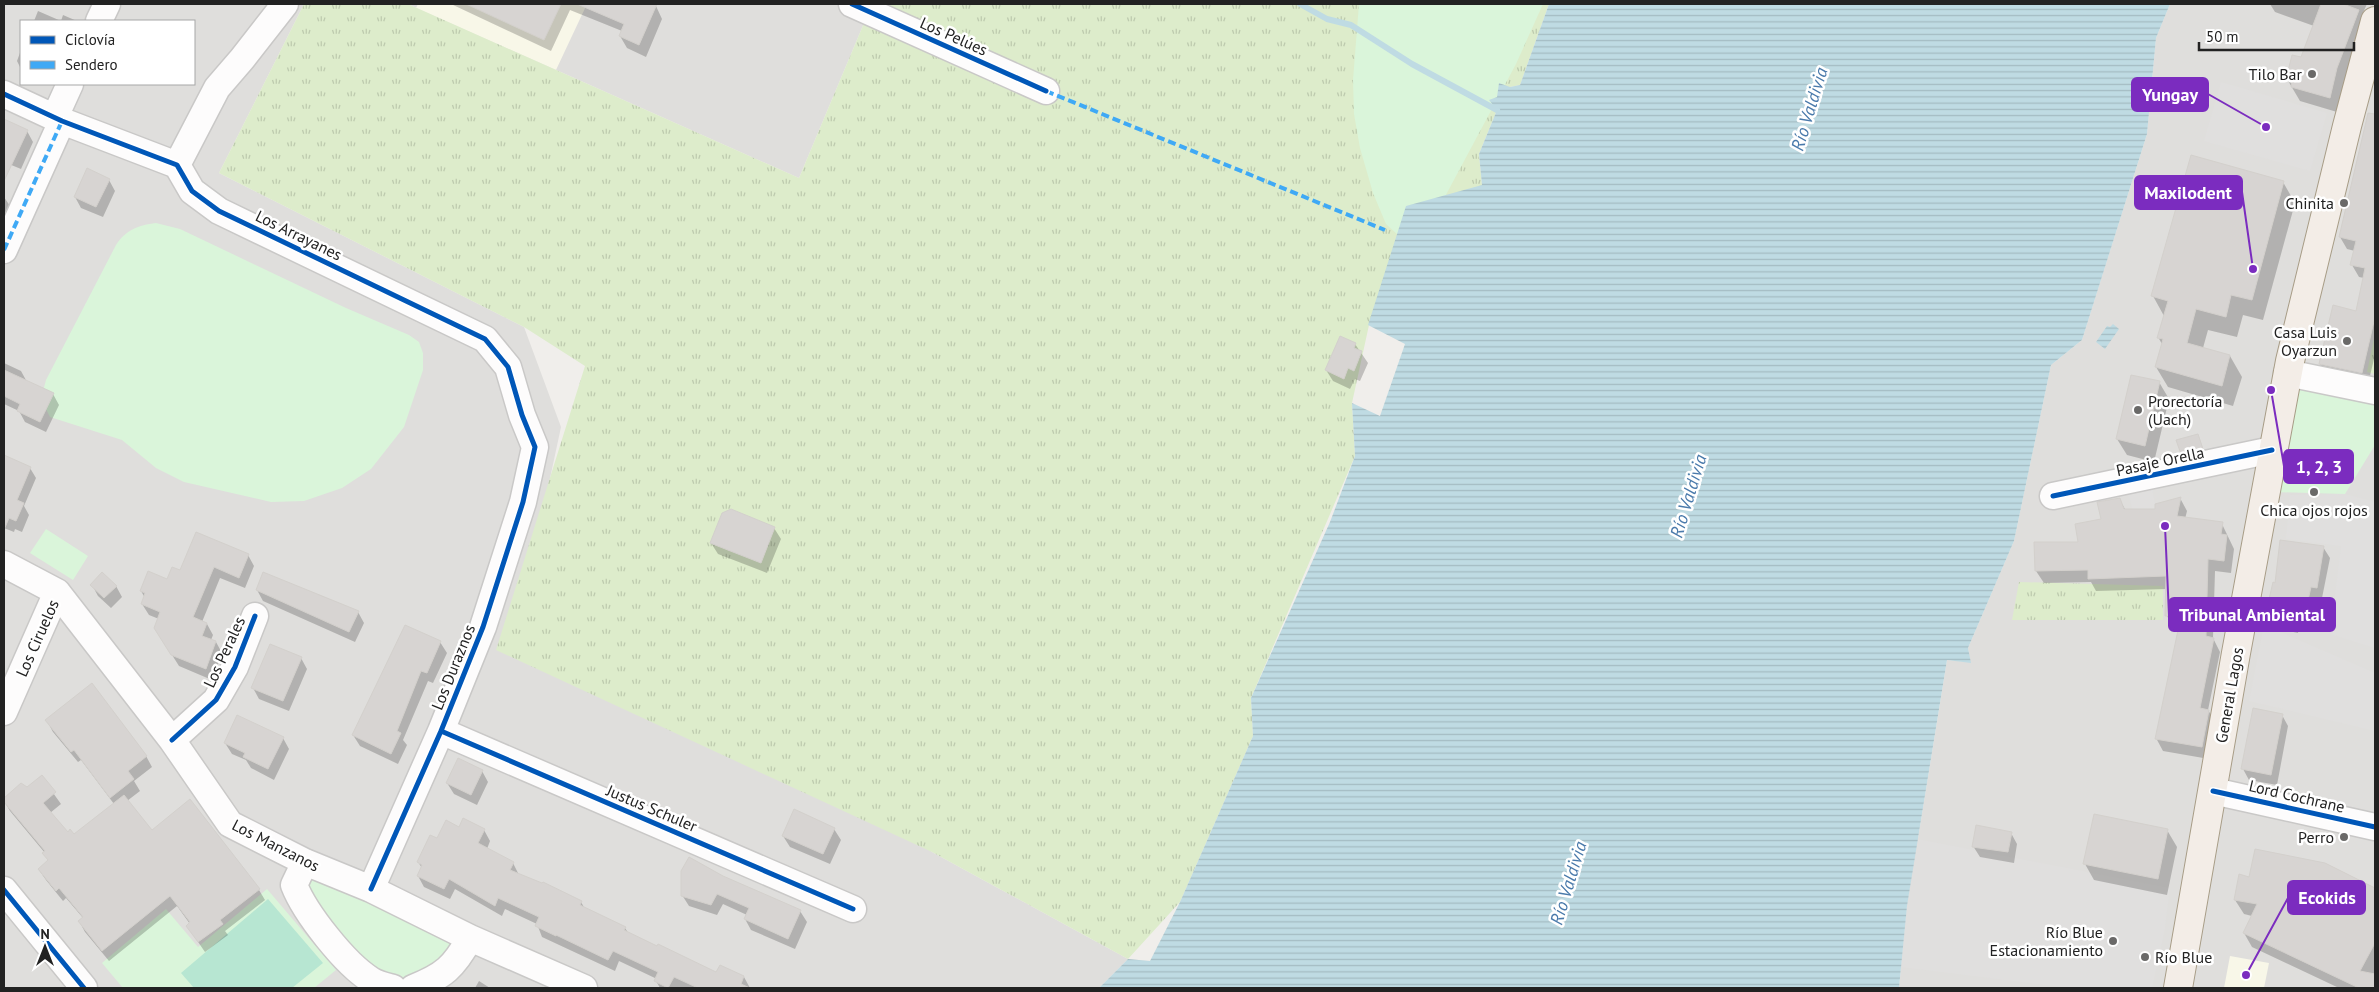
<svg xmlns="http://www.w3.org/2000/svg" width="2379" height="992" font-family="'PT Sans',sans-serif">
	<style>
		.residential { fill: #dfdedc; fill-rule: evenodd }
		.education { fill: #f8f7e8 }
		.grass { fill: url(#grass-tufts) }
		.park { fill: #daf5da }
		.pitch { fill: #b7e6d2 }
		.parking { fill: #e0dfde }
		.water { fill: url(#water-rules) }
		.shadow { fill: #0003 }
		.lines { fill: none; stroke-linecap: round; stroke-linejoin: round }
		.stream { stroke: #bfdbe3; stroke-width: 6 }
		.building { fill: #d7d4d2; stroke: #d3d0cc }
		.minor-casing { stroke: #c9c8c7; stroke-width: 29 }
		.major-casing { stroke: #a79c86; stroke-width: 30 }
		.minor { stroke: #fdfcfc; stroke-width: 26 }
		.major { stroke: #f3ede7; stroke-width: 28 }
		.quiet { stroke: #3fa9f5; stroke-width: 4; stroke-dasharray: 8 4; stroke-linecap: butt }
		.cycleway-casing { stroke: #fff; stroke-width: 8 }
		.cycleway { stroke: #0057b8; stroke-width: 5 }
		.poi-dot { fill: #6a6968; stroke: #fff; stroke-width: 2 }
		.labels { text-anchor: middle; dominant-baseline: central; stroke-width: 5; stroke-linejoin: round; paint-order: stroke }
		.street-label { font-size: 16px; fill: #222; stroke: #fff }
		.poi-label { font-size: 16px; fill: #222; stroke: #fff; text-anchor: end }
		.water-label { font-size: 18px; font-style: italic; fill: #4a7aab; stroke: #fff }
		.leader { fill: none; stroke: #7b2cbf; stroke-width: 2 }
		.callout-dot { fill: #7b2cbf; stroke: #fff; stroke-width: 2 }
		.callout { fill: #7b2cbf; stroke: #7b2cbf; stroke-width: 2 }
		.callout-label { font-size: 18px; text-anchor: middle; font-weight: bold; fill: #fff }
	</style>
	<defs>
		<pattern id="grass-tufts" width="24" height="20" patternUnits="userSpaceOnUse" patternTransform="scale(1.25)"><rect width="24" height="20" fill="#ddeccb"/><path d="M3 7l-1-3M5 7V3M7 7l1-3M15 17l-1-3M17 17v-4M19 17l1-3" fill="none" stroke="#bdcaae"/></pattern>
		<pattern id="water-rules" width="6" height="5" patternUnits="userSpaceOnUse" patternTransform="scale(1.25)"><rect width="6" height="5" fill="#bfdbe3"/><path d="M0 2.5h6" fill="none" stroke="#a4bcc2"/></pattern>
	</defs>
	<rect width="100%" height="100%" fill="#f0eeeb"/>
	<path class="residential" d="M4,4H304L219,173L524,327L561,427L546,497L932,852L1128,959L1099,988H5ZM21,21H194V84H21Z
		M408,4H872L799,178Z
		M2170,4H2375V988H1899L1907,906L1947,660L1970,662L1968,648L2014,541L2051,365L2082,340L2147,134L2156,38Z"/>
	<path class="education" d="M418,4H587L556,70L416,8Z
		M2230,956L2269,963L2264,988H2224Z"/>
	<path class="grass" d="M304,4H408L799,178L872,4H1549L1520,85L1510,87L1497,110L1479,154L1482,185L1369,325L1352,403L1355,456L1251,698L1253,736L1180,902L1128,959L932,852L496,650L585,366L524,327L219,173Z
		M2375,334V374L2367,372Z
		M2019,582L2163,586V620H2012Z"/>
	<path class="park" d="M1359,4H1543L1516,64L1433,219L1398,235L1386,224L1373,193L1360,148L1354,114L1353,80Z
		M156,223L180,229L346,308L409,335L419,342L423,353V370L404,427L371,469L342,488L304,501L271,502L184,482L156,468L122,440L50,417L41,399L46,380L116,245C126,230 138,225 156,223Z
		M2313,386L2375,401V445L2345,494L2274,492L2293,398L2300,390Z
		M46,529L88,556L73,580L30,553Z
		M309,876L457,941L455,956L401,985L371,975L302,889Z
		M267,889L336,970L314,988H123L102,963L166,909L198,947Z"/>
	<path class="pitch" d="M268,899L323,963L292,988H194L181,973Z"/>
	<path class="parking" d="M2221,82L2327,113L2310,171L2204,141Z
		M2151,482L2155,504V526L2137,528L2127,488Z
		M2345,494L2375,502V648L2330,634L2341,546L2286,539L2290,495Z
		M2264,625L2375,673V731L2249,701Z
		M1917,839L2170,888L2165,928L2152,988H2071L1901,967L1907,906Z"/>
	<path class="water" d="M1549,4H2170L2156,38L2147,134L2082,340L2051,365L2014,541L1968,648L1971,663L1947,660L1907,906L1899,988H1099L1128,959L1150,961L1180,902L1253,736L1251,698L1330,522L1355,456L1352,403L1380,416L1405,344L1368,325L1406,206L1482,185L1479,154L1497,110L1489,100L1497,97L1499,83L1510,87L1520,85Z
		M2113,324L2119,329L2105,349L2096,342L2107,326L2110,327Z"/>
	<path class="shadow" d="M451,4H649L656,6L662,19L646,57L627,48L620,36L622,31L570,10L551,51Z
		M2270,4H2367L2361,17L2366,24L2337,112L2300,101L2287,79L2302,59L2314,26L2275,12Z
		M38,11L61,21L63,15L77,21H34Z
		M21,50V69L17,61Z
		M4,121L27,131L33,142L21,169L4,162Z
		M2364,136L2375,139V355L2368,384L2327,376L2320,364L2357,312L2364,278L2359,277L2352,265L2355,251L2347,249L2340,237Z
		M109,180L115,191L103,217L81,208L75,197Z
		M2283,182L2295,203L2263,320L2243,315L2237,337L2208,330L2203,348L2230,356L2242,377L2233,406L2168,387L2156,367L2162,344L2158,337L2164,316L2153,296Z
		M4,197L12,209L4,227Z
		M1355,344L1368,363L1360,381L1355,379L1350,389L1333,381L1326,370Z
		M4,363L21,371L27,382L53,394L59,405L46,432L25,422L19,411L4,404Z
		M2159,382L2169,399L2154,462L2127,455L2117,439Z
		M2197,435L2205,454L2185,458L2182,453Z
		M8,458L30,468L36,478L24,506L29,515L22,532L15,529L14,532L4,528V467Z
		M2180,498L2187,511L2185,519L2222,524L2234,549L2231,573L2215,571L2213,638L2220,652L2208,710L2216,723L2209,759L2163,751L2156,738L2180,628H2174L2167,616V589L2096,591L2091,582L2044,583L2036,571L2079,543L2120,500L2126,511H2156Z
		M774,528L781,539L767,573L718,554L711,543Z
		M2323,547L2330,558L2322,598L2317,597L2311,625L2300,622L2298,633L2273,628L2267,617L2276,584Z
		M248,555L254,566L245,588L220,578L202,622L207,624L213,635L211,640L216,642L222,653L212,680L179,666L162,639L159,619L149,615L142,604L145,598L141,591L168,581L180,572Z
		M92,585L116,586L122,597L111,608L98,596Z
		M257,590L318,597L319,595L358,612L364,623L355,642L263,601Z
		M440,642L447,653L433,683L428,681L403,740L407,745L398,764L360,746L353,735Z
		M301,658L307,669L289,711L259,699L253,688Z
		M2282,715L2288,726L2277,785L2249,780L2243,769Z
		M47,721L146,756L152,767L134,781L140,791L127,801L151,832L259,890L265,900L225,931L228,935L205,952L187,926L190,924L177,906L109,961L85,932L79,921L83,918L66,898L63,901L46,880L39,870L49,862L45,853L10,811L4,801L21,785L27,789L41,776L61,804L50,813L67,833L74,836L114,804L81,760L78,762L53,732Z
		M283,738L289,749L274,780L251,768L246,760L232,754L225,743Z
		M482,771L488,782L477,805L454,794L447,783Z
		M459,828L484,830L490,841L487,849L513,863L519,875L581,902L585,909L625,928L629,934L717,974L720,967L744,977L750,988H660L656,981L657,979L619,961L615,971L542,937L537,924L505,909L502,916L455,889L450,899L424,887L418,876L422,868L418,862L437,840Z
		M834,829L841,840L830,864L790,847L783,836Z
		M2167,830L2177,847L2167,895L2094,880L2085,864Z
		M2011,833L2017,844L2014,863L1980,857L1973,846Z
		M2325,864L2375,889V988H2339L2252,947L2244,933L2252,916L2244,914L2235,900L2250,878Z
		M723,877L800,911L807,922L795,949L751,930L745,919L747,915L723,904L717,915L689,906L682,895Z
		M479,981L490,988H475Z"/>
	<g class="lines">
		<path class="stream" d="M1300,4L1327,19L1351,25L1412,64L1497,110"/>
	</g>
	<path class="building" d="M466,4H561L544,40Z
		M577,4H657L639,45L619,36L624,24Z
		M2321,4H2343L2359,10L2337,68L2330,98L2291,87L2292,81L2286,79L2292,55L2301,57Z
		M2368,113L2375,114V317L2362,373L2319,364L2333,305L2356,311L2365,268L2350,265L2356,241L2339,237Z
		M4,119L28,130L4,181Z
		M2191,155L2284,181L2252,300L2231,295L2226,317L2196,309L2187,343L2230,355L2222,386L2155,367L2163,339L2157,338L2168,301L2151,296Z
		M87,168L110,179L96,207L74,197Z
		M1340,336L1356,343L1354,348L1362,351L1354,371L1348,368L1344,379L1325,370Z
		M4,370L54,393L40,422L17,411L20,404L4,396Z
		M2131,375L2160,381L2145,446L2116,439Z
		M2198,434L2203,449L2181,454L2176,440Z
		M4,455L31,467L17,500L24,503L16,521L9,518L4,530Z
		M2181,497L2177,516L2223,522L2221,534L2227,535L2224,561L2208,559L2206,636L2214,638L2200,708L2209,710L2202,747L2155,739L2181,616H2165L2166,576L2088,579V570L2035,571L2034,542H2078L2075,524L2101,519L2097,502L2120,498L2124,509H2155V504Z
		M731,509L775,527L761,563L710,543L722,513Z
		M196,532L249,554L239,578L214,567L193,617L207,623L202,636L216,641L206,669L171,655L154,628L160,612L141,604L145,593L140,591L148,571L167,579L172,567L180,570Z
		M2280,540L2324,546L2317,588L2311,587L2305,614L2294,612L2292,623L2265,617L2273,582L2275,583Z
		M102,572L117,586L104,598L90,585Z
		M263,572L359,611L349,632L256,590Z
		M405,625L441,641L427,673L421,671L397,731L401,733L391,754L352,735Z
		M270,644L302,657L283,701L251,688Z
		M92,683L147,756L128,771L134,779L110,798L74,750L71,752L45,720Z
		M2253,708L2283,714L2271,775L2241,769Z
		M237,715L284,737L268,769L243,757L245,753L224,743Z
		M458,758L483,770L471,795L446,783Z
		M42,775L56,792L43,803L68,832L70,829L74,834L124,795L152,830L190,799L260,889L220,920L223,924L198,942L186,926L190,922L170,896L102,951L78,921L83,917L59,888L56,891L38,869L48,860L42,853L45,851L4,802V798L21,783L27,787Z
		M794,809L835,828L823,854L782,836Z
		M2094,814L2168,829L2158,879L2083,864Z
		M463,818L485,829L478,843L514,862L510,870L542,883L543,882L582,901L580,905L626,927L624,930L657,946L658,944L716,972L720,965L744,976L741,984L750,988H698L674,977L668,988L654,981L658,972L613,951L608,960L556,935V936L535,926L539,917L498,898L495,906L449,879L444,889L417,876L422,865L417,862L430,835L437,838L446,820L459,827Z
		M1976,825L2012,832L2008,852L1972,847Z
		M2255,849L2325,863L2375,888V943L2360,971L2375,974V988H2359L2243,933L2257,904L2234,900L2239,874L2249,877Z
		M689,857L723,876L801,910L788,939L744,919L749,908L717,894L711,905L681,896V871Z"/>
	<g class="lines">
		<g class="minor-casing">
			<path id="minor" d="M852,4L1046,91
				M99,21L107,4
				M4,94L62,121L177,165L192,191L219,211L485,339L508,367L522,415L535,447L523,502L483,627L441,731L371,889
				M55,117L70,84
				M177,165L217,88L242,59L285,4
				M4,250L62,121
				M2287,373L2375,391
				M2053,496L2272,450
				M4,564L57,592L172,740L230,824L305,862L371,889L470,938L584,988
				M4,712L57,592
				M441,731L853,909
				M172,740L216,700L235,667L255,616
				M2213,791L2375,827
				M305,862L294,885C305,913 345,964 371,980C377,984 386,986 393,988
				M4,890L84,988
				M413,988C444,976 454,967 470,938"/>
		</g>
		<g class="major-casing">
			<path id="major" d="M2178,988L2236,653L2290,361L2347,126L2375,21"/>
		</g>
		<use href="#minor" class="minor"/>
		<use href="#major" class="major"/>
		<path class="quiet" d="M1046,91L1385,230
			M4,250L62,121"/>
		<g class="cycleway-casing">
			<path id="cycleway" d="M852,4L1046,91
				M4,94L62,121L177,165L192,191L219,211L485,339L508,367L522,415L535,447L523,502L483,627L441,731L371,889
				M2053,496L2272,450
				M441,731L853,909
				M172,740L216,700L235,667L255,616
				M2213,791L2375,827
				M4,890L84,988"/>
		</g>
		<use href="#cycleway" class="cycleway"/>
	</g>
	<g class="poi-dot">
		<circle cx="2312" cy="74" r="5"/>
		<circle cx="2344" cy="203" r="5"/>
		<circle cx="2347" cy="341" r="5"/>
		<circle cx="2138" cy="410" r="5"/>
		<circle cx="2314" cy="492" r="5"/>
		<circle cx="2344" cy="837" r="5"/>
		<circle cx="2113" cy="941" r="5"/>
		<circle cx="2145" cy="957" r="5"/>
	</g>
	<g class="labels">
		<g class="street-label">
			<text transform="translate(954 36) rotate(24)">Los Pelúes</text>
			<text transform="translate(299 235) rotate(26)">Los Arrayanes</text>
			<text transform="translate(2160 461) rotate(-12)">Pasaje Orella</text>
			<text transform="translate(37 638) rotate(-66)">Los Ciruelos</text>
			<text transform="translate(224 652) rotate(-65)">Los Perales</text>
			<text transform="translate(453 667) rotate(-68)">Los Duraznos</text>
			<text transform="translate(2229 695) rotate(-80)">General Lagos</text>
			<text transform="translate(2297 796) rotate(13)">Lord Cochrane</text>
			<text transform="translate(652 808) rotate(23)">Justus Schuler</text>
			<text transform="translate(276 845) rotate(27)">Los Manzanos</text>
		</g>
		<g class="poi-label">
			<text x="2302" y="74">Tilo Bar</text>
			<text x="2334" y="203">Chinita</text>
			<text x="2337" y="332">Casa Luis<tspan x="2337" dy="18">Oyarzun</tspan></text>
			<text x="2148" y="401" text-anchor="start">Prorectoría<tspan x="2148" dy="18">(Uach)</tspan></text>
			<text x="2314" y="510" text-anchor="middle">Chica ojos rojos</text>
			<text x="2334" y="837">Perro</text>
			<text x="2103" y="932">Río Blue<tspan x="2103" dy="18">Estacionamiento</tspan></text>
			<text x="2155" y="957" text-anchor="start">Río Blue</text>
		</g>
		<g class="water-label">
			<text transform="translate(1809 109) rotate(-73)">Río Valdivia</text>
			<text transform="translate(1688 496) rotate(-73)">Río Valdivia</text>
			<text transform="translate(1568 883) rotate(-73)">Río Valdivia</text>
		</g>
	</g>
	<path class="leader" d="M2266 127L2208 94M2253 269L2242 192M2271 390L2284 466M2165 526L2169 615M2246 975L2288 898"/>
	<g class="callout-dot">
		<circle cx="2266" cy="127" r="5"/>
		<circle cx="2253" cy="269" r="5"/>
		<circle cx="2271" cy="390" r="5"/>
		<circle cx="2165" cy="526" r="5"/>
		<circle cx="2246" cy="975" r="5"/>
	</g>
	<g class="callout">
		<rect x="2132" y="78" width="76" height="33" rx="5"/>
		<rect x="2135" y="176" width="107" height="33" rx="5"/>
		<rect x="2284" y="450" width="69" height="33" rx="5"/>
		<rect x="2169" y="598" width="166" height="33" rx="5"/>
		<rect x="2288" y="881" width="77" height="33" rx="5"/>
	</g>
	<g class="callout-label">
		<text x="2170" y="101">Yungay</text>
		<text x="2188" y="199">Maxilodent</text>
		<text x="2319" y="473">1, 2, 3</text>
		<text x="2252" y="621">Tribunal Ambiental</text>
		<text x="2327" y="904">Ecokids</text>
	</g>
	<rect width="2379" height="992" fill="none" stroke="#222222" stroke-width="10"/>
	<rect x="20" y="20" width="175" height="65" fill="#ffffff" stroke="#a7a7a7"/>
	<rect x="30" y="36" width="25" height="8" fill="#0057b8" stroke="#a7a7a7"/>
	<text x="65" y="45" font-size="15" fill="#222222">Ciclovía</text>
	<rect x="30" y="61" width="25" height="8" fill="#3fa9f5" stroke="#a7a7a7"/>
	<text x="65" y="70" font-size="15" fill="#222222">Sendero</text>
	<g transform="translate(45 947)" stroke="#ffffff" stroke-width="4" paint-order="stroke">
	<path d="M0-4L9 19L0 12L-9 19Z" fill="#222222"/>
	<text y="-8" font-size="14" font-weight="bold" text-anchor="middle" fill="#222222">N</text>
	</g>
	<path d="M2199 42v8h155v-8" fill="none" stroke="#222222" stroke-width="2.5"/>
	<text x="2206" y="42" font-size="15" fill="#222222" stroke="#ffffff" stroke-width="4" paint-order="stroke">50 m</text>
</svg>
